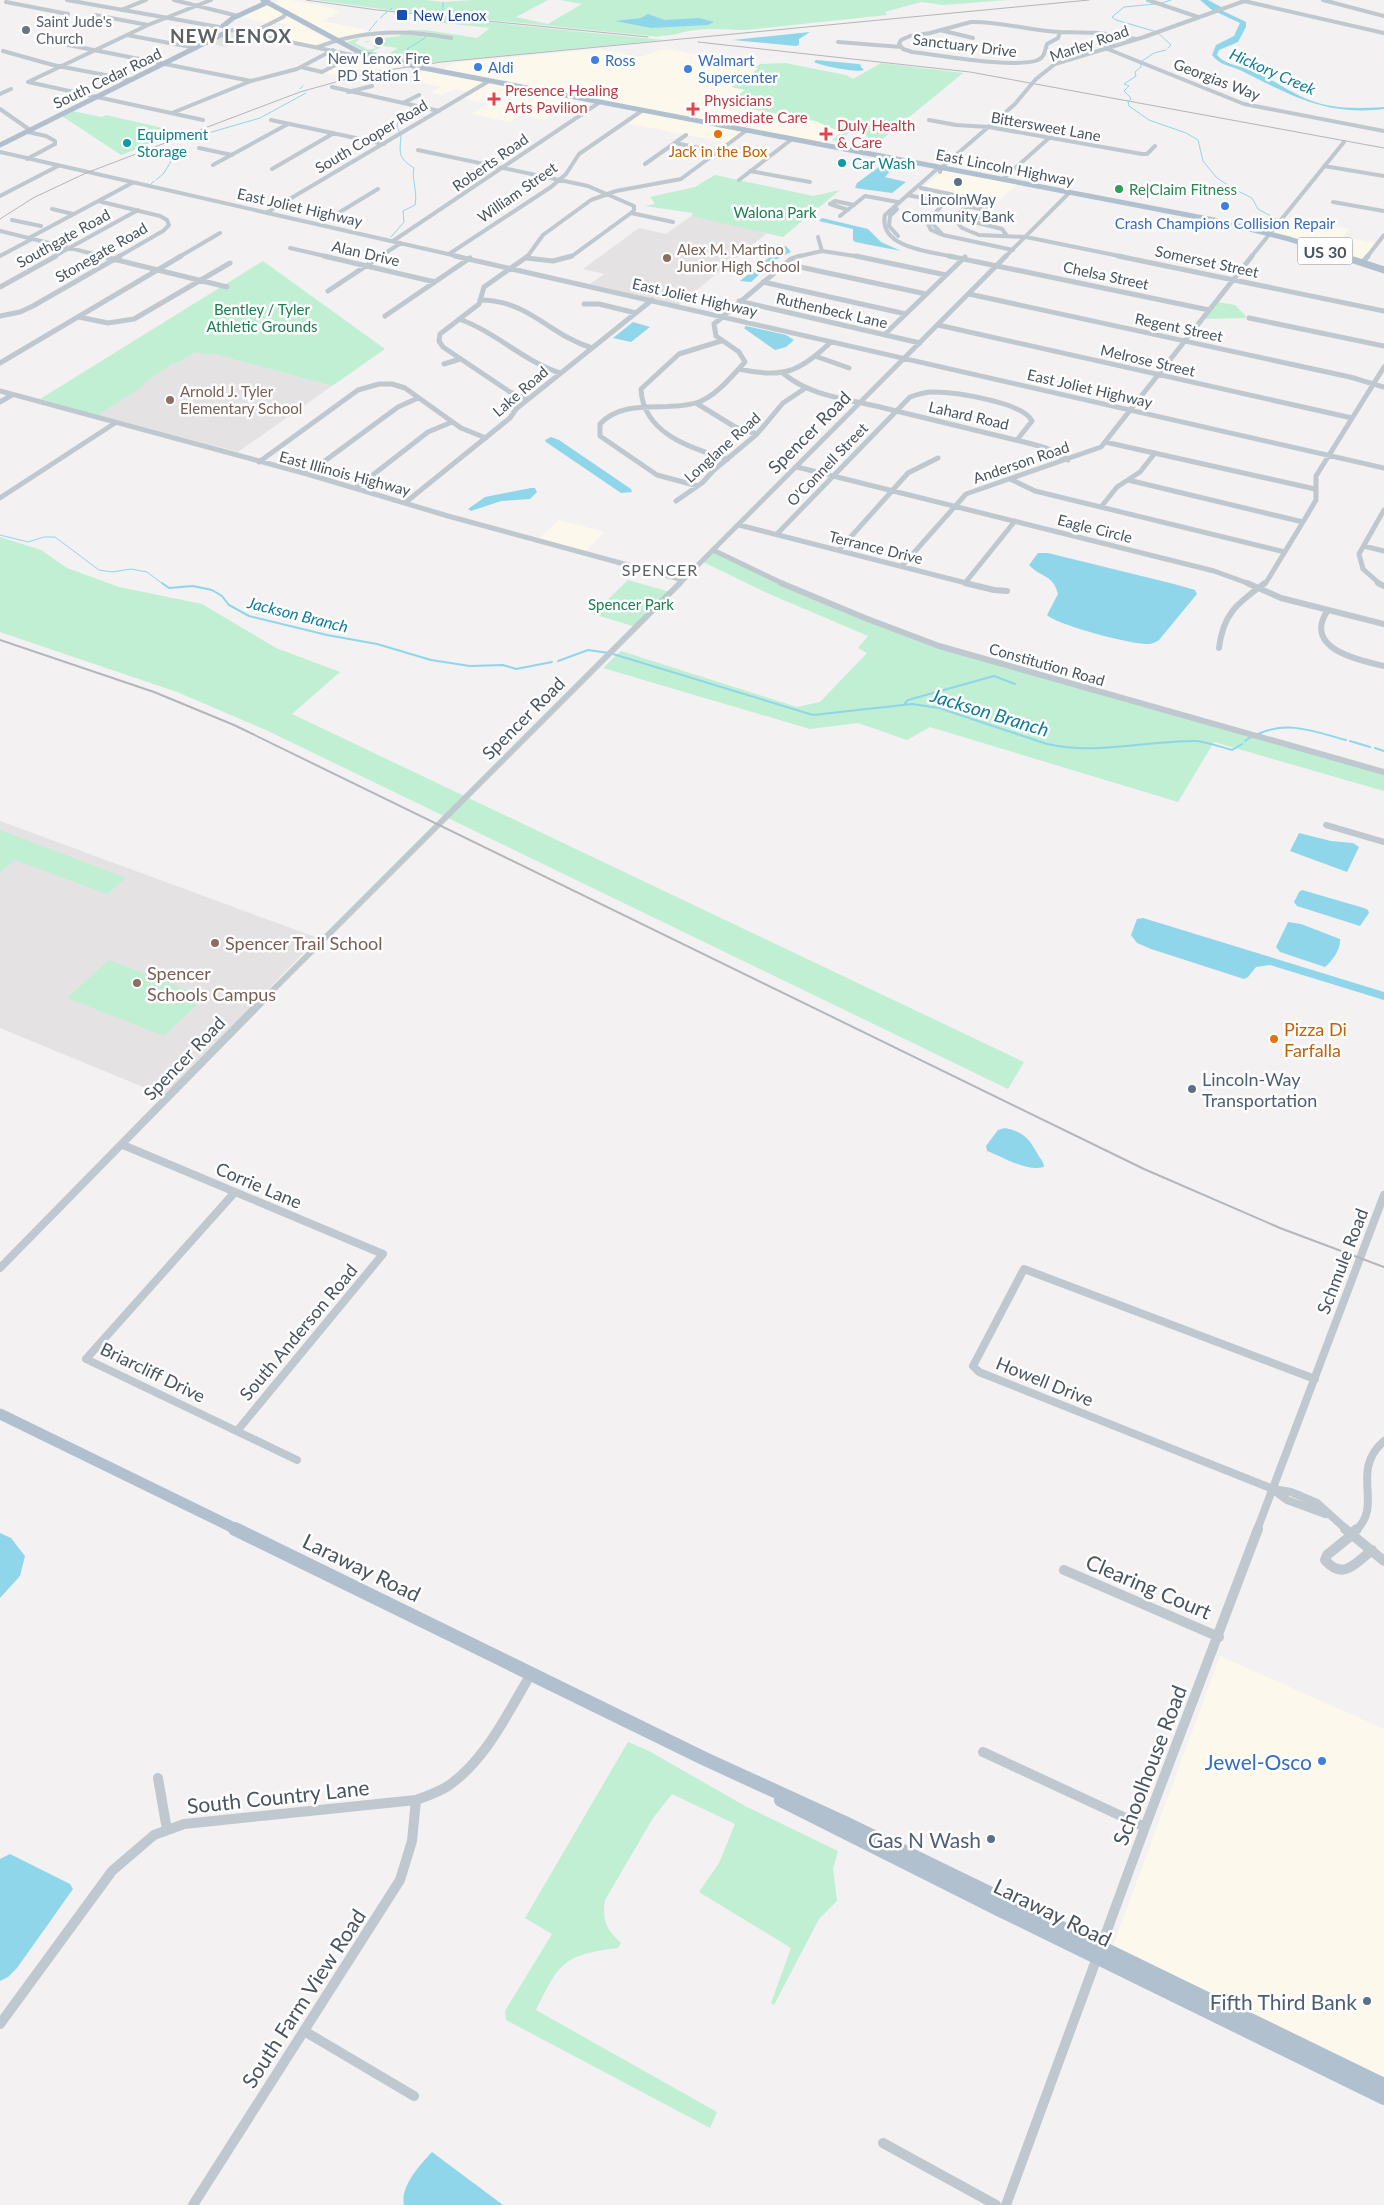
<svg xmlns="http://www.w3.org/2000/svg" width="1384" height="2205" font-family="Lato,sans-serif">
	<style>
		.commercial { fill: #fcf8ec }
		.education { fill: #e4e2e3 }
		.green { fill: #c1efd3 }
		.water { fill: #8fd6eb }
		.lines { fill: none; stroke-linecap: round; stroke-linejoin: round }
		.stream-far1 { stroke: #8fd6eb; stroke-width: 1 }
		.stream { stroke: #8fd6eb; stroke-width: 2 }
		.minor-far4 { stroke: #bfc8cf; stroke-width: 4 }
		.minor-far3 { stroke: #bfc8cf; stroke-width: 5 }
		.minor-far2 { stroke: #bfc8cf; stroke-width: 6 }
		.minor-far1 { stroke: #bfc8cf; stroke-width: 8 }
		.minor { stroke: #bfc8cf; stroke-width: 10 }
		.major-far3 { stroke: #b1c0cf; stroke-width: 5 }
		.major-far2 { stroke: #b1c0cf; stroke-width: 7 }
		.major-far1 { stroke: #b1c0cf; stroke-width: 11 }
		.major { stroke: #b1c0cf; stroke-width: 14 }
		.rail-far1 { stroke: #b3b6bb; stroke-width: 1 }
		.rail { stroke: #b3b6bb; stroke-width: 2 }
		.minor-bridge { stroke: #bfc8cf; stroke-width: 4 }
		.transit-dot { fill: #1a4fb4; stroke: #fff; stroke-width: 2 }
		.worship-dot { fill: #6b7280; stroke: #fff; stroke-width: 2 }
		.service-dot { fill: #5c6f8a; stroke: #fff; stroke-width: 2 }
		.shop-dot { fill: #3f7fe0; stroke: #fff; stroke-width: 2 }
		.health-dot { fill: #e0444e; stroke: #fff; stroke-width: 2 }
		.food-dot { fill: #e8710a; stroke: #fff; stroke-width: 2 }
		.culture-dot { fill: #0f9aa8; stroke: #fff; stroke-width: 2 }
		.leisure-dot { fill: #2e9e5b; stroke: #fff; stroke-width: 2 }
		.education-dot { fill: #8d6e63; stroke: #fff; stroke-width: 2 }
		.labels { text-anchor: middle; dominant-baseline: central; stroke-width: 5; stroke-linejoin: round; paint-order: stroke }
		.far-transit-label { font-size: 15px; fill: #164399; stroke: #fff; text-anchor: start }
		.far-worship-label { font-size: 15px; fill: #5b616d; stroke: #fff; text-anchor: start }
		.far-street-label { font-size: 15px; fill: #49545e; stroke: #fff }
		.far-service-label { font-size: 15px; fill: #4e5e75; stroke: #fff }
		.far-shop-label { font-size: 15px; fill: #366cbe; stroke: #fff; text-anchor: start }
		.far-health-label { font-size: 15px; fill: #be3a42; stroke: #fff; text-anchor: start }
		.far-culture-label { font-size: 15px; fill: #0d838f; stroke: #fff; text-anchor: start }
		.far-food-label { font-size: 15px; fill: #c56008; stroke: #fff }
		.far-leisure-label { font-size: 15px; fill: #27864d; stroke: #fff; text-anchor: start }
		.far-park-label { font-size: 15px; fill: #1a7f4e; stroke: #fff }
		.far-education-label { font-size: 15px; fill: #785e54; stroke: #fff; text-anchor: start }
		.far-water-label { font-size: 16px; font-style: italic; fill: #107c9c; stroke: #fff }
		.shield { fill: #fff; stroke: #80878e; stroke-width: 1 }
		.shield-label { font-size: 16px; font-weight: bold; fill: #49545e }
		.far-neighbourhood-label { font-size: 16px; letter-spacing: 1px; fill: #5d6166; stroke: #fff }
		.street-label { font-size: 18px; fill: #49545e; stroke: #fff }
		.education-label { font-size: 18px; fill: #785e54; stroke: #fff; text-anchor: start }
		.food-label { font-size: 18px; fill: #c56008; stroke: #fff; text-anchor: start }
		.service-label { font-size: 18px; fill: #4e5e75; stroke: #fff; text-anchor: start }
		.far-district-label { font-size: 19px; font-weight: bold; letter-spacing: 1px; fill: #5d6166; stroke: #fff }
		.water-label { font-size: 19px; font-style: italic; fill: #107c9c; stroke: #fff }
		.near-street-label { font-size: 21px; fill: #49545e; stroke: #fff }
		.near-shop-label { font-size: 21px; fill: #366cbe; stroke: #fff; text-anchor: end }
		.near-service-label { font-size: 21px; fill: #4e5e75; stroke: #fff; text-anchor: end }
	</style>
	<rect width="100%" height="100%" fill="#f3f1f1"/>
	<path class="commercial" d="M278,0H291L331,8L340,12L323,21L363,29L369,32L344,38L336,37L275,3Z
		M267,5L285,14L269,23L240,17Z
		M289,17L327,39L328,41L316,45L267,36L287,25L276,23Z
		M601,49L641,57L659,50L668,49L752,66L758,68L732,86L746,89L726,104L815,121L841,132L828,144L442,70L453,63Z
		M359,55L377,61L402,66L362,71L343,76L325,73Z
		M427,69L578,98L544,120L521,115L510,122L471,114L488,104L460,98L470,92L454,89L443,95L431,93L441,87L408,80Z
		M643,111L743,131L728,143L625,123Z
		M943,168L1018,183L998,202L924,187L942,171Z
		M1286,217L1349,229L1343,237L1376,243L1361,262L1270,234Z
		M559,520L605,532L584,552L538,539Z
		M1220,1656L1384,1729V2088L1110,1954Z"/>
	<path class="education" d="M231,31L251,34L226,47L207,43Z
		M691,216L749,228L766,234L678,305L590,284L604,274L583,269L639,228L666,234Z
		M195,351L208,355L214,354L332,386L238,452L98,415L144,385L142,384L173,363L177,364Z
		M0,821L318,938L165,1096L0,1028Z"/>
	<path class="green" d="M315,0H426L443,2L473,0H548L516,17L548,24L582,4L560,0H1008L943,5L921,2L885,12L887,15L745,30C727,30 708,27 689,31C678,33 671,36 658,36L660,37L389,10Z
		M419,15L633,37L663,40L414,64L384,57L398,48L383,46L373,51L380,55H378L366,52L347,42L360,38L355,43L369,50L376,48L364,41H359H371L366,42L373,46L383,42L384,38L399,36L409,30H426L477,38L490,28L416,20Z
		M785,63L846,75L853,79L881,63L963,73L869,150L856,145L867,139L868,137L857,130L849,129V133L836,141L832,140L841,132L815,121L725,104L745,90L731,87L758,69L756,67L760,64Z
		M72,111L102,117L106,115L181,132L121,155L62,116Z
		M715,175L813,196L840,190L783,237L691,216L693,213L645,206L655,204L650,197L695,187Z
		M263,261L385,349L332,386L214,354L209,355L195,352L176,364L173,363L143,384L145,385L98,415L40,399Z
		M1217,302L1235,305L1246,316L1245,318L1203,319Z
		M0,537L41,550L67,568L119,587L202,604L276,648L340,672L292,714L1024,1062L1008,1089L266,730L177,692L0,632Z
		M715,550L771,577L938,645L1384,771V791L1214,742L1178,802L930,727L907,740L858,723L810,729L603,668L621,651L797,707L820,702L867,653L858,648L868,636L767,593L701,561Z
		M628,580L670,592L636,627L593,614Z
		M0,830L126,878L107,894L15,860L0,872Z
		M109,960L205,997L164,1036L67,998Z
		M628,1742L649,1751L745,1806L838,1851L833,1869L837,1901L819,1919L774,2005L771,2003L791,1948L699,1892L719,1863L735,1824L672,1794L653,1818L605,1900C602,1921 606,1929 621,1943L618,1948C563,1955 560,1962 536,2010L717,2112L710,2128L506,2020L505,2011L552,1934L525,1918Z"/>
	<path class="water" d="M1200,0H1208L1223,8V11L1246,22V27L1238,42L1219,50L1217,55C1226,66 1244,66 1256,72C1271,79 1285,89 1300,96C1326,109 1355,109 1384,107V109C1326,116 1292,96 1242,71C1232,66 1219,65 1212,55L1216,45L1234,36L1240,23L1212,10Z
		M648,14L665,20L699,18L714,22L708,25L651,28L615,21L641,18Z
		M810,32L799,39V45L796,46L733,40Z
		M816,60L858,64L862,65L860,66L864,70C858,73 821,66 814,62Z
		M879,167L891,170L885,177L906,182L892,193L855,188L857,183Z
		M822,218L868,229L881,242L901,251L855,242L853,240V229L819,221Z
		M786,246L791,252L775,260L751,282L740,281L782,247Z
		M633,322L650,327L631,342L613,338Z
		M746,326L786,335L794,340L786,347L775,350L745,329L744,328Z
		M551,437L559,440L631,489L632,492L621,493L546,442L545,440Z
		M531,488H535L537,492L530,499L501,501L471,511L468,509L485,497Z
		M1038,553H1048L1174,584L1195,590L1197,594L1159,640C1156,642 1152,644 1148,644C1133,645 1057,625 1047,615L1058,594C1053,574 1041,578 1029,565Z
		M1299,833L1331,841L1353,843L1359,847L1347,872L1290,851Z
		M1302,890L1364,908L1368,910L1369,913L1360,926L1297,906L1294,902L1299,892Z
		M1143,918L1384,992V1000L1270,965L1256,967L1248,977L1244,979L1151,949L1137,943L1131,935L1137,919Z
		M1288,922L1301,924L1340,939C1341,949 1333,960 1325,967L1280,952L1276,947Z
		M1005,1128C1023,1132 1028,1137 1037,1153C1040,1159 1044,1161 1044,1167C1027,1172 1003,1157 987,1151L986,1146L998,1130Z
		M0,1533L11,1538L25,1556L20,1576L0,1598Z
		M10,1854L70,1884L73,1889L17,1968L8,1977L0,1981V1859Z
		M432,2152L503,2205H404C400,2186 420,2165 432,2152Z"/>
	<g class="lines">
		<path class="stream-far1" d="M443,2V12
			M1162,3L1171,0
			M1155,4L1124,7L1112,17L1116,20L1157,32L1171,45L1168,48
			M390,10L392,8
			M421,16L438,18
			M380,18L387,12
			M369,31L377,21
			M1142,61L1154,53L1166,50
			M407,62V49L425,38L426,34
			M300,89L303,86
			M1130,100L1131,98L1124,91L1129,86L1124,84L1136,76L1135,72L1141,67V63
			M1128,101L1129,106L1149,120L1186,133L1198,140L1203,161L1216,177L1232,188L1252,198L1258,209L1278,220
			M399,113L397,127L400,133
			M191,138L260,118L306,93
			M156,180L164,173L174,156
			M150,185L154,181
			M391,237L404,222L403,211L415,205C418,191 411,178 414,168C397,157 400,153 401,135
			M0,535L28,542L44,537H55L99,570L112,572L131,569L147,572L163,584"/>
		<path class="stream" d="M162,583L169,588L193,586L212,590L222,596L229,605L249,616L327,635L377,644L431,660L470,666L503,665L516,669L552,662
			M613,654L813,715L912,704L939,708L1047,744C1096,755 1145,741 1194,741C1206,741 1220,747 1232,750L1242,744
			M558,661L588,650L609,653
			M905,703L908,700L994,676L1015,684
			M1258,734C1289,720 1315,732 1346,740
			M1245,741L1251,737
			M1350,741L1370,747
			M1375,748L1384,751"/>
		<path class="minor-far4" d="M67,0L219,27
			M174,0L238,16
			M1148,0L1198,17
			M1323,0L1384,16
			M1244,1L1384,33
			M6,2L68,14
			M121,10L146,0
			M95,15L148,25
			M971,22C1001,21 1030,31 1060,32L1058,38L1047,44C1045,50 1045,57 1038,60C1016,69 940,55 912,52L903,49L899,44L901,40L910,36L930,33Z
			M232,30L357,56
			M940,30L973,38
			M1060,32L1100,33L1136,39
			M250,34L283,17L287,12
			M127,35L196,48
			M53,42L251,81
			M838,42L901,47
			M318,47C361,30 406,29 451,38
			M1105,48L1244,104L1384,131
			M3,51L53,65L131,80
			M301,67L322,72L354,55
			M1036,79L1055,64L1144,37L1247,0
			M28,82L148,25L211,0
			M28,82L203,120
			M332,87L439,111
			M348,92L372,86
			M0,94L11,89
			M403,103L419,95
			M0,109L30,130
			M172,113L251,81L297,69L333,50
			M271,120L384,144
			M929,120L956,125L989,127L1142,154H1147L1155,146
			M675,143L719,152
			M199,148L232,155
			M418,150L588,186L634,206V210L631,213L572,256L568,257
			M0,152L461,257
			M27,159L55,144V141L46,136L28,132
			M645,164L686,135
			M213,165L288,124
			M1324,166L1384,176
			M942,167L936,170L885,215C878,248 932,252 955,257
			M272,169L334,133
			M750,171L810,182
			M940,172L942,167L1015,104L1030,86
			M1003,179L1049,138
			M739,180L792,139
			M921,188L993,203L974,222L1002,229L1007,236
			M907,195L986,210
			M0,196L58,166
			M98,201L160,216L167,220L169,225L163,231L118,257
			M1333,202L1384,211
			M966,207L957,215L956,221L962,228L979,235L1026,237L1124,257
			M52,209L73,214
			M897,209L890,216L889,226L898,236
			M848,210L830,204L835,201L854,205
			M266,213L489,81
			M631,213L673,222
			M840,216L865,196L898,202
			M12,220L41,226
			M929,220L943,235L931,230L927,222L945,202
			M320,224L378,189
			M0,231L106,257
			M943,235L1013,250
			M818,237L822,251
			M29,238L132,183
			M393,241L600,102
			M290,248L329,257
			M449,254L551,187L566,174L579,154L643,110
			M0,256L32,239
			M53,257L138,210
			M179,257L220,233
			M379,257L401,243
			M527,257L543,235L591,200L616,191L681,179L747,130
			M796,257L822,251L861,257
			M1005,257L1070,192
			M1251,257L1344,142
			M1367,257L1384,235"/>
		<path class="minor-far3" d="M101,256L227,287
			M324,256L435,282
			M455,256L1384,468
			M528,256L484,287L479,304L440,334L439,341L443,347L510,392L528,399
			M856,256L946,275
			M949,256L1209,310
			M1118,256L1384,311
			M526,258L553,261L572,256
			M1362,263L1368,256
			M786,264L926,294
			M763,282L906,314
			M0,287L56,256
			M328,291L381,256
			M969,294L1350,377L1384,387
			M480,300C529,300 549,335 592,348
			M739,301L920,343
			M584,304H599L636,313
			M0,316L20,312L33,306L120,256
			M385,316L470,258
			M79,317L108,323L134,319L230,263
			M1249,318L1384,346
			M459,319C496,332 523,361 560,373
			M938,325L1352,418
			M885,334L965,257
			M721,341L679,354L641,389C643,434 691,448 728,459
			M815,356L849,368
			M0,363L181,256
			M444,364L460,359
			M739,369C783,379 799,372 831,342
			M784,374C812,397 849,399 884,408C933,420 983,432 1032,444L1046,448L1068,460
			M0,391L307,474L448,516L683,580
			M0,402L12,395
			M696,403L735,427L757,434
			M1105,442L1315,489
			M259,462L358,390L379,384H392L405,388L461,428L486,438
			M797,467L1214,571L1250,584
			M307,474L398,407L418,398
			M1010,479L1035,491L1285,552
			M1128,480L1303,522L1267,581L1263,584
			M698,486L657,475L600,436V424C625,397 667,413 699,402C717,395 732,376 745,362L739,352L716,336L714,324L791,259L800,256
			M356,488L428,432L452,422
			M0,498L115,423
			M676,501L702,483L714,470L757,434L783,403L804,389
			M406,502L510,418L516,409L652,300
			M1101,507L1117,487L1140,472L1155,453
			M1303,522L1316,500V476L1384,367
			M739,525L970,584
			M777,534L910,397C918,394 925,392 933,392C954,392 1023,402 1032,421L1017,440
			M1364,546L1384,551
			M713,550L784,584
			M839,550L908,473L938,458
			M902,566L966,494L1101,447L1252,256
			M965,583L1015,521
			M679,584L1006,256
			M1380,584L1363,569L1359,554L1384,510"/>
		<path class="minor-far2" d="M781,583L865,618L939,646L1384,772
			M965,583L994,590L1007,591
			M1247,583L1281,598L1384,624
			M1378,583L1384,586
			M1328,610C1302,648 1357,660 1384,666
			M1219,648C1223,613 1238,603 1265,583
			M1326,825L1384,842
			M263,1000L680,583"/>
		<path class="minor-far1" d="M123,1145L383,1254L237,1431
			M235,1192L86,1359L297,1460
			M0,1268L264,999
			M1315,1379L1024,1269L973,1366L979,1372L1273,1489L1291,1492L1317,1503L1347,1530
			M1275,1491L1287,1500L1325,1514
			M1257,1530L1384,1195
			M1356,1530C1384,1505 1349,1471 1384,1441"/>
		<path class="minor" d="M1345,1529L1384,1561
			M1352,1533L1357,1529
			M1353,1534L1327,1555L1325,1560C1343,1581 1356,1563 1372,1550
			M1064,1570L1219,1637
			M983,1752L1145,1827
			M158,1778L167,1830
			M0,2024L112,1871L154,1835L184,1824L416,1800C427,1796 439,1792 448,1786C486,1760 508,1712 531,1674
			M304,2031L414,2096
			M883,2143L996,2205
			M193,2205L400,1880L412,1841L416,1800
			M1006,2205L1145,1827L1258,1529"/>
		<path class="major-far3" d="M263,0L359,52L409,65
			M223,26L233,18L268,2
			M413,66L1214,220L1289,239L1345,257
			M0,145L229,31"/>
		<path class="major-far2" d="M1341,256L1384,270"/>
		<path class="major-far1" d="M0,1414L238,1530"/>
		<path class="major" d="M235,1529L705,1759L843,1822L1384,2085
			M781,1800L998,1909L1384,2098"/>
		<path class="rail-far1" d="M306,0L377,10L648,37
			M698,42L970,72L1384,148
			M0,219L33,198L86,173L300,92L368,73L441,62L1089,0"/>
		<path class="rail" d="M0,640L154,692L234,725L1144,1169L1280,1228L1384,1267"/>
		<path class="minor-bridge" d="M1030,86L1036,79"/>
	</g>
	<rect class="transit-dot" x="396" y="9" width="12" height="12" rx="2.5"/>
	<circle class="worship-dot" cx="26" cy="30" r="5"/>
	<g class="service-dot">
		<circle cx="379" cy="41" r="5"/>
		<circle cx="958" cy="182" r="5"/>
		<circle cx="1192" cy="1089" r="5"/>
		<circle cx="991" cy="1839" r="5"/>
		<circle cx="1367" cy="2001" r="5"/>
	</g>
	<g class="shop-dot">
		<circle cx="595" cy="60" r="5"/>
		<circle cx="478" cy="67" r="5"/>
		<circle cx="688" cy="69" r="5"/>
		<circle cx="1225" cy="206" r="5"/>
		<circle cx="1322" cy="1761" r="5"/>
	</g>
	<g class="health-dot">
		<path d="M491.5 91.5h5v5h5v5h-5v5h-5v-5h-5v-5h5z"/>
		<path d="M690.5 101.5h5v5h5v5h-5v5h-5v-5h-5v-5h5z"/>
		<path d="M823.5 126.5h5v5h5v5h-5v5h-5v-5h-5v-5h5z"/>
	</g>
	<g class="food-dot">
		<circle cx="718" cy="134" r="5"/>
		<circle cx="1274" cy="1039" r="5"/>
	</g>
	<g class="culture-dot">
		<circle cx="127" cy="143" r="5"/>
		<circle cx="842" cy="163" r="5"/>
	</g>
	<circle class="leisure-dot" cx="1119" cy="189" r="5"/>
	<g class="education-dot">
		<circle cx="667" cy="258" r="5"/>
		<circle cx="170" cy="400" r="5"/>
		<circle cx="215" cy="943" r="5"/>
		<circle cx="137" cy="983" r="5"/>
	</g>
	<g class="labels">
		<g class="far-transit-label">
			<text x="413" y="15">New Lenox</text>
		</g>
		<g class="far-worship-label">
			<text x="36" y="21">Saint Jude's<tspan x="36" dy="17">Church</tspan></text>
		</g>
		<g class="far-street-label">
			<text transform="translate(1089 43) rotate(-19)">Marley Road</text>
			<text transform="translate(965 45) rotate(7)">Sanctuary Drive</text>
			<text transform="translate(107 78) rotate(-26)">South Cedar Road</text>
			<text transform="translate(1217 79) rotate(21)">Georgias Way</text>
			<text transform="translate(1046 126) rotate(10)">Bittersweet Lane</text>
			<text transform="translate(371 136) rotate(-31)">South Cooper Road</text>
			<text transform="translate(490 162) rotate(-35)">Roberts Road</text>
			<text transform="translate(1005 167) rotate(11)">East Lincoln Highway</text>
			<text transform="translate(517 192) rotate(-35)">William Street</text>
			<text transform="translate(300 207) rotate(13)">East Joliet Highway</text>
			<text transform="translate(63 238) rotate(-29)">Southgate Road</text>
			<text transform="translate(101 252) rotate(-30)">Stonegate Road</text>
			<text transform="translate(366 253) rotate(13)">Alan Drive</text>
			<text transform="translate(1207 261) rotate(12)">Somerset Street</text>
			<text transform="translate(1106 275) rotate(12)">Chelsa Street</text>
			<text transform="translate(695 297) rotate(13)">East Joliet Highway</text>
			<text transform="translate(832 310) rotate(13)">Ruthenbeck Lane</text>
			<text transform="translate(1179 327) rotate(12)">Regent Street</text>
			<text transform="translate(1148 360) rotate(13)">Melrose Street</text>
			<text transform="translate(1090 388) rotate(13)">East Joliet Highway</text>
			<text transform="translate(520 391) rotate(-41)">Lake Road</text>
			<text transform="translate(969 415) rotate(13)">Lahard Road</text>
			<text transform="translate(722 447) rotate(-42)">Longlane Road</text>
			<text transform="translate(1021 462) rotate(-19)">Anderson Road</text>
			<text transform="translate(827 464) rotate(-46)">O'Connell Street</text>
			<text transform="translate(345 473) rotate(15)">East Illinois Highway</text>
			<text transform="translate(1095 528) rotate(14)">Eagle Circle</text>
			<text transform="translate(876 547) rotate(14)">Terrance Drive</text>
			<text transform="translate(1047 664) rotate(16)">Constitution Road</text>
		</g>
		<g class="far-service-label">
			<text x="379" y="58">New Lenox Fire<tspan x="379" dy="17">PD Station 1</tspan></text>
			<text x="958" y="199">LincolnWay<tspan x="958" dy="17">Community Bank</tspan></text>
		</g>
		<g class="far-shop-label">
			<text x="605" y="60">Ross</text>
			<text x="698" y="60">Walmart<tspan x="698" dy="17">Supercenter</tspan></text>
			<text x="488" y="67">Aldi</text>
			<text x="1225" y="223" text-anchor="middle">Crash Champions Collision Repair</text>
		</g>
		<g class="far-health-label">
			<text x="505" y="90">Presence Healing<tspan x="505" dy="17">Arts Pavilion</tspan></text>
			<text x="704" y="100">Physicians<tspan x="704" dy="17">Immediate Care</tspan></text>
			<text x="837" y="125">Duly Health<tspan x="837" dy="17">&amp; Care</tspan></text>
		</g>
		<g class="far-culture-label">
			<text x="137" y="134">Equipment<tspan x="137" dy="17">Storage</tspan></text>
			<text x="852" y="163">Car Wash</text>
		</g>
		<g class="far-food-label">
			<text x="718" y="151">Jack in the Box</text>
		</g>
		<g class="far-leisure-label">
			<text x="1129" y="189">Re|Claim Fitness</text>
		</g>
		<g class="far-park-label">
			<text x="775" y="212">Walona Park</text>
			<text x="262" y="309">Bentley / Tyler<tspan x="262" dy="17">Athletic Grounds</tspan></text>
			<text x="631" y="604">Spencer Park</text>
		</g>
		<g class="far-education-label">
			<text x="677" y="249">Alex M. Martino<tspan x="677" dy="17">Junior High School</tspan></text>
			<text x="180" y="391">Arnold J. Tyler<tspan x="180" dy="17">Elementary School</tspan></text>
		</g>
		<g class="far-water-label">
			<text transform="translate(1273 71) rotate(24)">Hickory Creek</text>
			<text transform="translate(298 614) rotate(14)">Jackson Branch</text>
		</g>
		<rect class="shield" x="1297.5" y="237.5" width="55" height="27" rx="4"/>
		<g class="shield-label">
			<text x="1325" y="251">US 30</text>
		</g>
		<g class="far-neighbourhood-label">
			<text x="660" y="569">SPENCER</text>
		</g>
		<g class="street-label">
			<text transform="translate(809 432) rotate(-45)">Spencer Road</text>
			<text transform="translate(523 718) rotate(-45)">Spencer Road</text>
			<text transform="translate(184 1058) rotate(-46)">Spencer Road</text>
			<text transform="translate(259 1185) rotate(23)">Corrie Lane</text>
			<text transform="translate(1342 1261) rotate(-69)">Schmule Road</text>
			<text transform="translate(298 1332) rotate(-50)">South Anderson Road</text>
			<text transform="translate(153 1372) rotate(26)">Briarcliff Drive</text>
			<text transform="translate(1045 1381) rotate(22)">Howell Drive</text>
		</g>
		<g class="education-label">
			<text x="225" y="943">Spencer Trail School</text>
			<text x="147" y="973">Spencer<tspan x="147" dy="21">Schools Campus</tspan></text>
		</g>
		<g class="food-label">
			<text x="1284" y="1029">Pizza Di<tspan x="1284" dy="21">Farfalla</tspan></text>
		</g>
		<g class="service-label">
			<text x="1202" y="1079">Lincoln-Way<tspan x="1202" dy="21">Transportation</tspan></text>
		</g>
		<g class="far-district-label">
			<text x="231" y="35">NEW LENOX</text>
		</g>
		<g class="water-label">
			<text transform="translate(990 712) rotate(17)">Jackson Branch</text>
		</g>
		<g class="near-street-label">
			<text transform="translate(362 1567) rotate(26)">Laraway Road</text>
			<text transform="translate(1149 1586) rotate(23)">Clearing Court</text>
			<text transform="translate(1149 1765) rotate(-69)">Schoolhouse Road</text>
			<text transform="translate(278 1796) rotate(-6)">South Country Lane</text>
			<text transform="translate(1053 1912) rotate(26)">Laraway Road</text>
			<text transform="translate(303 1998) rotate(-57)">South Farm View Road</text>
		</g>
		<g class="near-shop-label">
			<text x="1312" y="1761">Jewel-Osco</text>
		</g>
		<g class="near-service-label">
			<text x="981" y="1839">Gas N Wash</text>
			<text x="1357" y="2001">Fifth Third Bank</text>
		</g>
	</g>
</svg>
